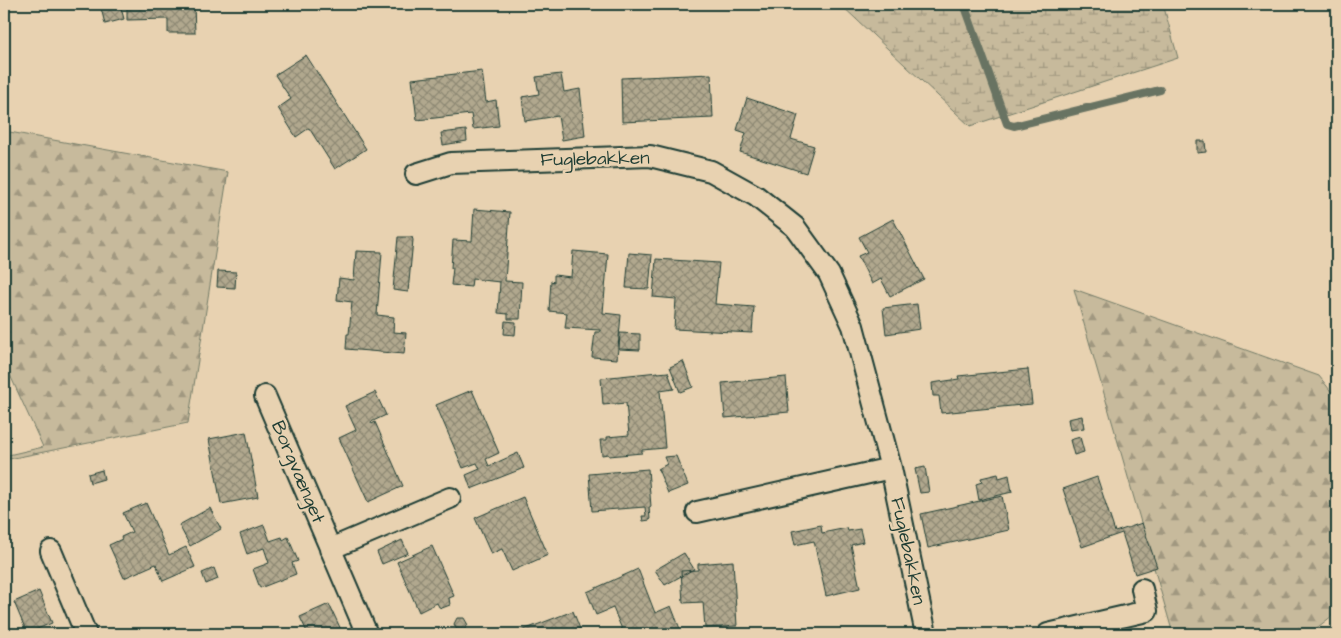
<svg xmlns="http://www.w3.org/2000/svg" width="1341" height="638" font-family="'Architects Daughter',sans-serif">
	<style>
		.forest { fill: url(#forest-firs); stroke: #737c68 }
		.wetland { fill: url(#wetland-marsh); stroke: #737c68 }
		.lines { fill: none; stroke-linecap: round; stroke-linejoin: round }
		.stream { stroke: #687362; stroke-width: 8 }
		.building { fill: url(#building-cross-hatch); stroke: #1f3d34 }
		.minor-casing { stroke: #1f3d34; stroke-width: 24 }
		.minor { stroke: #e8d2b1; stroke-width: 20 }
		.labels { text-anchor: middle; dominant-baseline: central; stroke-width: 5; stroke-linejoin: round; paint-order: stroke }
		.street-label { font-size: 19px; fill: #1f3d34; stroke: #e8d2b1 }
	</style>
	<defs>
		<pattern id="forest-firs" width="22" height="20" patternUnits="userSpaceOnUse" patternTransform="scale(1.25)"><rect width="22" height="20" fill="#c7ba9c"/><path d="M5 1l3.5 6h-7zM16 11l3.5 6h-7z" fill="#a19880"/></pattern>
		<pattern id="wetland-marsh" width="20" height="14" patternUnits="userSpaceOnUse" patternTransform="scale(1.25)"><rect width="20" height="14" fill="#c7ba9c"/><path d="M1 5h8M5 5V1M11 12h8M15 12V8" fill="none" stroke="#a19880"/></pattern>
		<pattern id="building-cross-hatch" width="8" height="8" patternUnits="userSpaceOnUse" patternTransform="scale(1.25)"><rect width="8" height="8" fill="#b1a88e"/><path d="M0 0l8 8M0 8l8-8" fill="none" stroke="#8f8a75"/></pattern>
	</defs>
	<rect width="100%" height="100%" fill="#e8d2b1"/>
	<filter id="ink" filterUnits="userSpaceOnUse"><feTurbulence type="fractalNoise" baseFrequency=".02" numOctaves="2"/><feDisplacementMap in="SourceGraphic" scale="10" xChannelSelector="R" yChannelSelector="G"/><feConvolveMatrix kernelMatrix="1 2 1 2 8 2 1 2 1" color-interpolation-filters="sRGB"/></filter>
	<g filter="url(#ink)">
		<path class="forest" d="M4,131L228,172L188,423L4,460V456L43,447L4,362Z
			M1074,289L1319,376L1337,399V612L1309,634H1173Z"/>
		<path class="wetland" d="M840,4H1163L1178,58L970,126Z"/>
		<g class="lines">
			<path class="stream" d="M964,4L1007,124L1014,126L1160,90"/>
		</g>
		<path class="building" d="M100,4H120L124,19L105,24Z
			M127,4H194L195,33H168V19L127,20Z
			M306,55L366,149L335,169L309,128L296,137L278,108L291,99L275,75Z
			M482,71L486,102L496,100L499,126L473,129L471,114L417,120L412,79Z
			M561,74L564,92L580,89L585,136L562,140L558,116L525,121L522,97L539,94L536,77Z
			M711,74L713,118L622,122L621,78Z
			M747,98L798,115L791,139L814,146L806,173L740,152L746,133L737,130Z
			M466,130L467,141L443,145L441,133Z
			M1197,141H1205L1206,152L1197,153Z
			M474,209L510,212L505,281L522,282L520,319H508V314L498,313L500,282L472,279L471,287L451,285L453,268H451L453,240L472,241Z
			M893,219L924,279L890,296L881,279L872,284L858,256L867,252L859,237Z
			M398,237H412L413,240L408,292L393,290Z
			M356,251L382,252L377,315L394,317L393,332L406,333L404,354L346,349L347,334H349L352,302L337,300L339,278L354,280Z
			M573,251L608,254L603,313L621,315L617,359L592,357L595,332H600V330L565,328L567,313L549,311L551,281L554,282V275L571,277Z
			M629,253L652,255L649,289L626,288Z
			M656,259L719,263L715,304L754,307L752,333L674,329L676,299L653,297Z
			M218,271L236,272L235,288L217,287Z
			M917,304L920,329L886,334L883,308Z
			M505,321L516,322L515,335L504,334Z
			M620,333L640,334V350L619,349Z
			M683,361L693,387L680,392L670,367Z
			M1028,369L1032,404L941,413L939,396H933L932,383L959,379L958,376Z
			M658,372V373L668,372L674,389L660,391L665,448L642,450V453L609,456L608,454L602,455L600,440H607V437L629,435L626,403L603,405L601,378Z
			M786,377L789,412L725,418L722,383Z
			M472,390L499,453L486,459L489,466L518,453L524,468L471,489L466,475L480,469L477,463L463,468L436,405Z
			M375,392L386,415L371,422L372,424L375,422L403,486L368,502L339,438L356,430L345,406Z
			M1082,416L1084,428L1070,430L1068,419Z
			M246,432L258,497L221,504L209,439Z
			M1080,437L1084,452L1074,455L1070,440Z
			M676,456L688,485L668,493L658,469L667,464L664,457Z
			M925,467L929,492L920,493L915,469Z
			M648,469L651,507H649L650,520L643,521L642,516H646L645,507L592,511L589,474Z
			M102,470L104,479L90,483L88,474Z
			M998,474L999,478L1009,475L1012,492L979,500L976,484L982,482L981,478Z
			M1097,477L1115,532L1142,523L1157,567L1135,574L1122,533L1082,547L1063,489Z
			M1002,496L1009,530L928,548L921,514Z
			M523,497L548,555L512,571L502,549L491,554L475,518Z
			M146,503L169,555L186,547L195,567L163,581L156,564L124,578L109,545L122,539L121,537L132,532L123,513Z
			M210,508L221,529L190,546L179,525Z
			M264,525L270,541L282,537L283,540L288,537L298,561L292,563L296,574L260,588L253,569L269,563L264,548L247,554L240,534Z
			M821,525L822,533L847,528L848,531L860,529L863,542L851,545L860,588L826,596L814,541L795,545L792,531Z
			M402,540L408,553L382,564L377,552Z
			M432,546L454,596L449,598L450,605L442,608L439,607L437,603L419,612L397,562Z
			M684,553L694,569L665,585L655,570Z
			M733,561L737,626L705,628L703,602L683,603L681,571L698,570V564Z
			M214,568L218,579L206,584L202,573Z
			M638,569L655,613L671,606L682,634L659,633L624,634L613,608L596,615L587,592Z
			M39,591L52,623L27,633L14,602Z
			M329,604L343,634H308L300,617Z
			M573,611L582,634H513Z
			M457,618H464L468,625L464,630H457L454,624Z"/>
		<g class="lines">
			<g class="minor-casing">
				<path id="minor" d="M416,174L451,163L650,156L711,171L756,196L795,227L829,274L853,326L891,468L926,634
					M265,396L367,634
					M697,512L891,468
					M330,549L450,498
					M51,551L86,634
					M1048,634L1147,611L1142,589"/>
			</g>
			<use href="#minor" class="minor"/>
		</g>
	</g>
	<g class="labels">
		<g class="street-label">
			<text transform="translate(595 159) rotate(-1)">Fuglebakken</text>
			<text transform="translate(298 472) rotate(67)">Borgvænget</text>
			<text transform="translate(908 551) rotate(78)">Fuglebakken</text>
		</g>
	</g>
	<rect width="1341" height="638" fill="none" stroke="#e8d2b1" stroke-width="20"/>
	<rect x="10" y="10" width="1321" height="618" fill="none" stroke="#1f3d34" stroke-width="2" filter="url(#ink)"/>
</svg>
